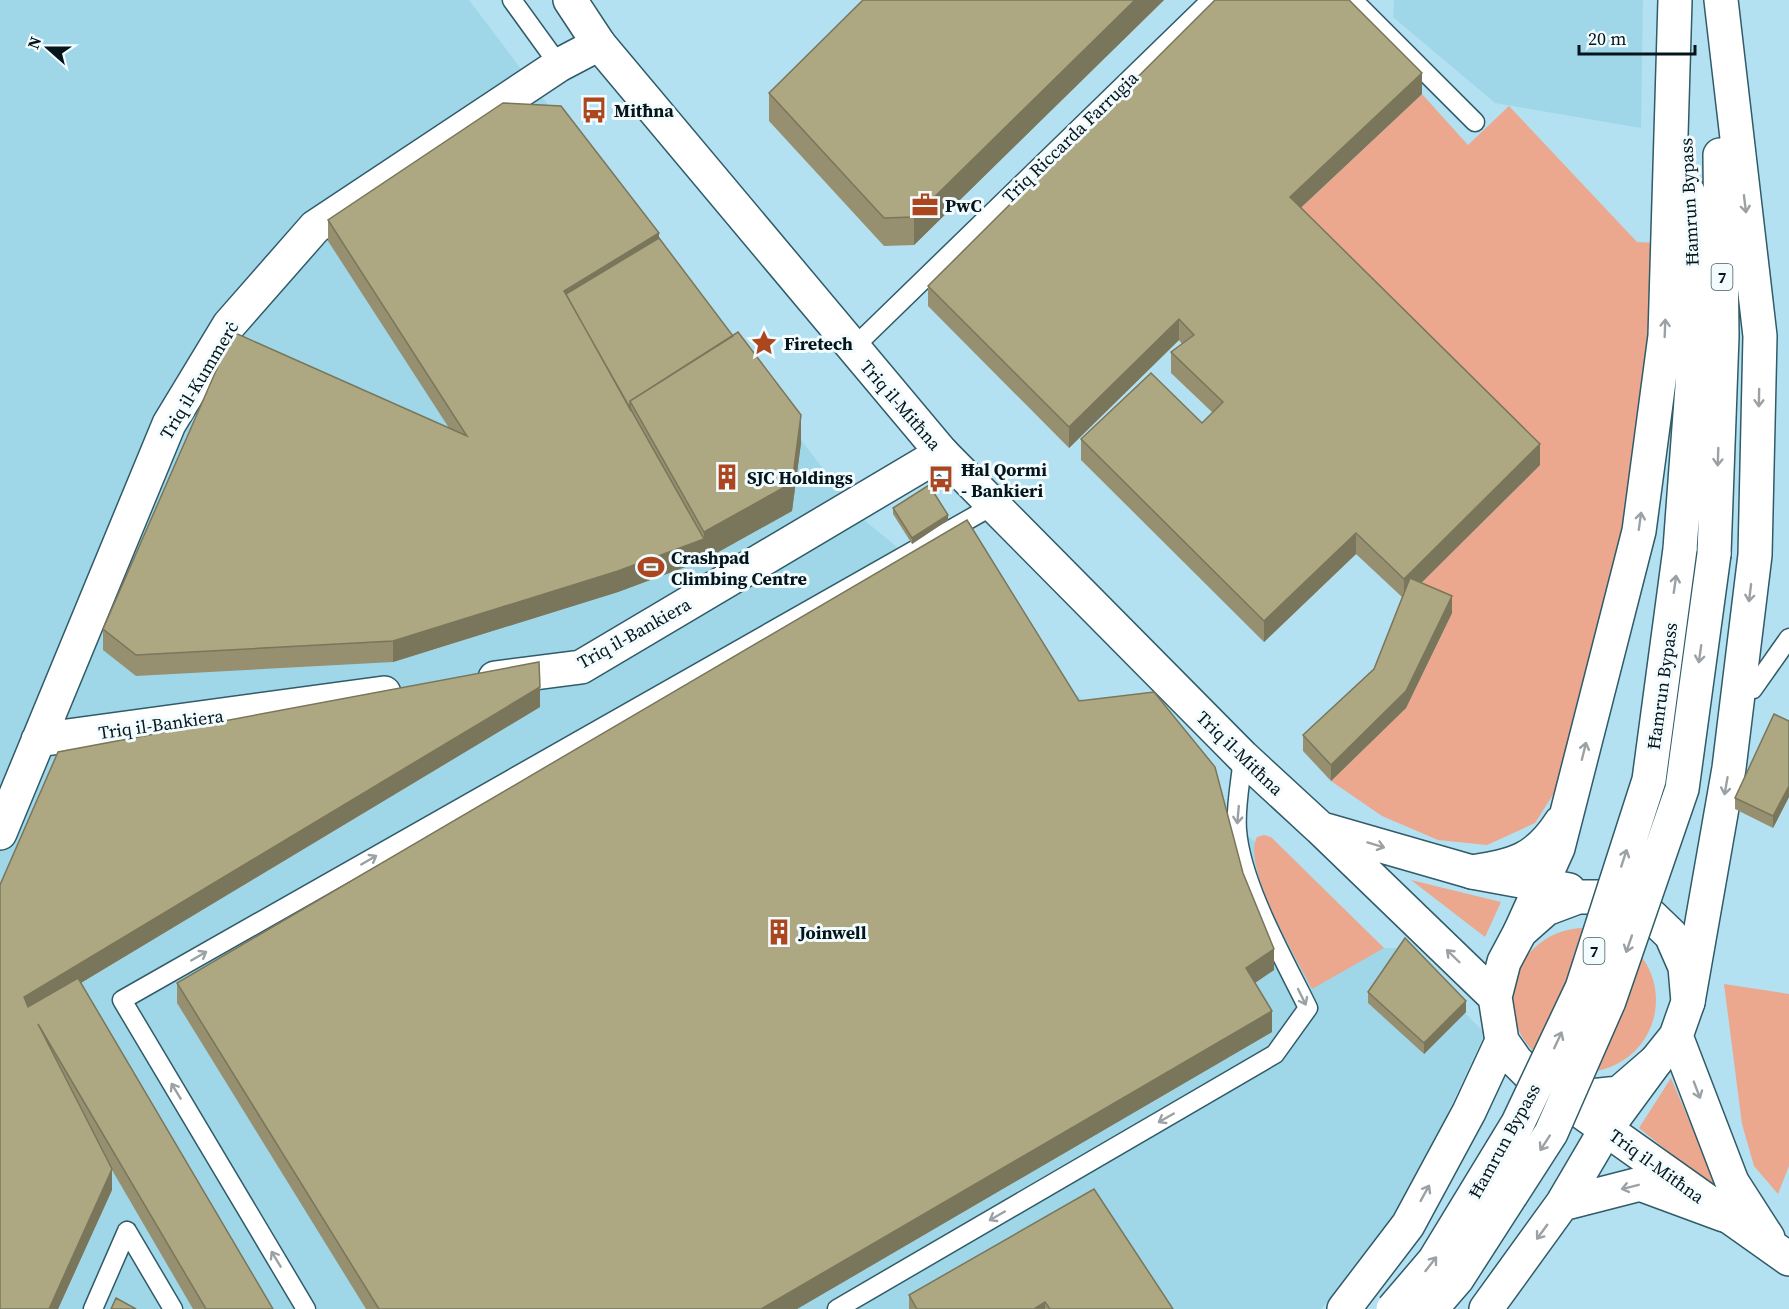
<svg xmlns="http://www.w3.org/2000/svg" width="1789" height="1309" font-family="'Source Serif 4',serif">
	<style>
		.built { fill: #9fd7e9 }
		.green { fill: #eca78f }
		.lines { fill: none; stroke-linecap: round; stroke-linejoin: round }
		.lane-casing { stroke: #305b68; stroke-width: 21 }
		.street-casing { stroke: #305b68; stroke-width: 36 }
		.secondary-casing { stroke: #305b68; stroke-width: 36 }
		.highway-casing { stroke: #305b68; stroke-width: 36 }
		.lane { stroke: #fff; stroke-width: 18 }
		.street { stroke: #fff; stroke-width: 33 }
		.secondary { stroke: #fff; stroke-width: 33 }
		.highway { stroke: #fff; stroke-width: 33 }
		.highway-bridge-casing { stroke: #305b68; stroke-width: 36; stroke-linecap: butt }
		.highway-bridge { stroke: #fff; stroke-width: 33 }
		.wall { fill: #969070 }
		.shaded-wall { fill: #7a765b }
		.building { fill: #aea882; stroke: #7a765b; stroke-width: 1.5 }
		.oneway { stroke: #9ba1a4 }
		.labels { text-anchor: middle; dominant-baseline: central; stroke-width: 6; stroke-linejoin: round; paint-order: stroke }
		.shield { fill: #f2fbfe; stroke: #4b5a5f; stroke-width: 1.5 }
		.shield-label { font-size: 16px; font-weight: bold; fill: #04151b }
		.poi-label { font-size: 18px; font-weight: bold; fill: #04151b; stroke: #f2fbfe; text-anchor: start }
		.street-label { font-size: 18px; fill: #04151b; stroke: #f2fbfe }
	</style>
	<rect width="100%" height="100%" fill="#b3e1f1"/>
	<path class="built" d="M0,0H469L858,515L1384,948H1400L1485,1033L1392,1233L1321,1309H0Z
		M1394,0H1643L1641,128L1495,103L1393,17Z"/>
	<path class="green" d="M1422,94L1468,145L1509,106L1637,242L1658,243L1649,392L1624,550L1563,779L1535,823L1487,845L1438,840L1382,816L1331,781L1406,708L1452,613L1422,582L1540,465L1290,218Z
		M1264,835L1271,837L1384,948L1312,989C1297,959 1241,866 1257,837Z
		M1411,880L1501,902L1485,937Z
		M1512 1000a72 72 0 1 1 144 0a72 72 0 1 1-144 0Z
		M1724,984L1789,994V1166L1778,1194L1754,1166L1742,1124Z
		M1671,1078L1720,1193L1639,1128Z"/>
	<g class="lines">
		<g class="lane-casing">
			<path id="lane" d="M512,0L559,65
				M1353,0L1475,122
				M852,349L1211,0
				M1739,686L1753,689L1789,638
				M127,1231L173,1309
				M93,1309L127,1231
				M306,1309L122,1000L994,505
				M837,1309L1275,1054L1308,1008C1284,959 1241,884 1237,830C1235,807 1241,780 1243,757"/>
		</g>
		<g class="street-casing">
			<path id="street" d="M495,678L581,667L942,453
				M38,740L384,693
				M0,833L169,424L229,325L315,227L559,65L599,44"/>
		</g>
		<g class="secondary-casing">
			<path id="secondary" d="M570,0L599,44L942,453L1243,757L1320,828L1495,997
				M1326,830L1472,872L1569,890
				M1578,897H1612L1645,910L1671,935L1685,967L1688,1002L1676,1036L1656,1061L1619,1093L1581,1097L1541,1086L1516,1061L1502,1041L1495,997L1504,962L1520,932L1546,909Z
				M1676,1036L1732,1182L1768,1238
				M1583,1113L1789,1259"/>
		</g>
		<g class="highway-casing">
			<path id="highway" d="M1680,549L1696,333L1688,192
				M1714,554L1722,336L1720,155
				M1472,872C1514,865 1536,861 1561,822
				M1520,932L1558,848L1639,531L1665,336L1675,0
				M1688,1002L1729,768L1755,555L1760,336L1721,0
				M1562,1204L1640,1184L1724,1215
				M1344,1309L1408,1225L1469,1112L1502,1041
				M1486,1309L1562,1204L1606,1129L1656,1061"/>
		</g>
		<use href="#lane" class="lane"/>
		<use href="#street" class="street"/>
		<use href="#secondary" class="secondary"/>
		<use href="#highway" class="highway"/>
		<g class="highway-bridge-casing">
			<path id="highway-bridge" d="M1393,1309L1434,1261L1518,1123L1582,988L1649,780L1680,549
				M1431,1309L1457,1279L1551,1133L1609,1001L1682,789L1714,554"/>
		</g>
		<use href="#highway-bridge" class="highway-bridge"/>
	</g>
	<path class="wall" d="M1164,0L914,245L884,246L769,121V93Z
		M1422,94L1301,207L1540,465L1421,583L1452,613L1406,708L1331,781L1303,751V735L1374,669L1402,597L1356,554L1264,642L1081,460V439L1202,423L1213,413L1171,373V352L1182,344L1179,340L1069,448L928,306V286Z
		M328,220L659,238L801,443L792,511L704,560L618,592L393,662L136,676L103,650V629L449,428L328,241Z
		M893,508L948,520L912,544L893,514Z
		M1079,701L1243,873L1274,970L1255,983L1272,1032L797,1309H366L177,1003V983Z
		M540,707L81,983L273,1309H193L112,1170V1190L58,1309L0,885Z
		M1789,721V797L1773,828L1735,809V798Z
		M1368,992L1466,1012L1424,1054L1368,1003Z
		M909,1295L1173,1309H909Z"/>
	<path class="shaded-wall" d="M1135,0H1164L914,245V217Z
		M1422,73V94L1290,218V197Z
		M659,233V254L564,295V291Z
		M1179,319V340L1069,448V427Z
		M801,415V443L792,511L704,560L618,592L393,662V641L704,539V532Z
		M1540,444V465L1404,600V579Z
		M948,515V520L912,544V538Z
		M1356,533V554L1264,642V621Z
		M1452,596V613L1406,708L1331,781V765Z
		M540,687V707L24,1017V997Z
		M1789,786V797L1773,828V816Z
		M1274,949V970L1246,989V968Z
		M1466,1001V1012L1424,1054V1043Z
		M1272,1011V1032L797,1309H761Z
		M112,1169V1190L58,1309H49Z
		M1045,1302V1309H1034Z"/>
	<path class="building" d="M863,0H1135L914,217L884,218L769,93Z
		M1215,0H1349L1422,73L1290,197L1540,444L1404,579L1356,533L1264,621L1081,439L1151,373L1202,423L1223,402L1171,352L1194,335L1179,319L1069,427L928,286Z
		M503,103L561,106L659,233L564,291L704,539L618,571L393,641L136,655L103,629L233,332L467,436L328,220Z
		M659,238L733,336L630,401V409L566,294Z
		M738,332L801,415L792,483L704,532L630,401Z
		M929,485L948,515L912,538L893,508Z
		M967,520L1079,701L1154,692L1215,767L1243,873L1274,949L1246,968L1272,1011L761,1309H379L177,983Z
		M1410,578L1452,596L1406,691L1331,765L1303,735L1374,669Z
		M539,662L540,687L24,997L28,1007L78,978L273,1309H206L38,1024L112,1169L49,1309H0V885L58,752Z
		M1774,714L1789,721V786L1773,816L1735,798Z
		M1405,938L1466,1001L1424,1043L1368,992Z
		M1094,1189L1173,1309H1050L1045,1302L1034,1309H917L909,1295Z
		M116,1298L136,1309H111Z"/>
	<defs><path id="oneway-shaft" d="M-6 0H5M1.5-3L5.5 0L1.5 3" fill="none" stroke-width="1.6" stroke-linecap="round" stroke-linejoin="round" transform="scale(1.5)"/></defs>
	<g class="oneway">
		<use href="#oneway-shaft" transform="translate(1745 204) rotate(83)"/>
		<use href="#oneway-shaft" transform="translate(1665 328) rotate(-88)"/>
		<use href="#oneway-shaft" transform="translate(1759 398) rotate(91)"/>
		<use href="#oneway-shaft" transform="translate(1718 457) rotate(92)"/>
		<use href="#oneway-shaft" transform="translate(1640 521) rotate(-82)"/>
		<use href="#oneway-shaft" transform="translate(1675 584) rotate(-82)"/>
		<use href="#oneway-shaft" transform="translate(1750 593) rotate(97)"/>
		<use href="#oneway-shaft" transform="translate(1700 654) rotate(98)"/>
		<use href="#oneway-shaft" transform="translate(1584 751) rotate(-76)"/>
		<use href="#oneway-shaft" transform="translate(1726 786) rotate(100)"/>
		<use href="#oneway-shaft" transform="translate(1238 815) rotate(95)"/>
		<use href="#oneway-shaft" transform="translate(1376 845) rotate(17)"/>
		<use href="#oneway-shaft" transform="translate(1624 858) rotate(-72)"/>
		<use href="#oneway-shaft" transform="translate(369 860) rotate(-30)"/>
		<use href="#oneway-shaft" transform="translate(1629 944) rotate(109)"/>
		<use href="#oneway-shaft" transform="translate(199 956) rotate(-30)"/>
		<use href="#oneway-shaft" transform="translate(1453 956) rotate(-136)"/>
		<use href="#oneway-shaft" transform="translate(1302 997) rotate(64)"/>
		<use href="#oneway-shaft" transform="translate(1558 1040) rotate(-65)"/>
		<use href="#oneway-shaft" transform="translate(1697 1090) rotate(69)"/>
		<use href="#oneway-shaft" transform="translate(176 1091) rotate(-121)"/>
		<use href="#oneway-shaft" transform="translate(1166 1118) rotate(150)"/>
		<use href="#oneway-shaft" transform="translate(1545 1143) rotate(123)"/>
		<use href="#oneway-shaft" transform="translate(1630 1187) rotate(166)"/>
		<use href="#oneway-shaft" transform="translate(1425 1193) rotate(-61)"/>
		<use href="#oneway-shaft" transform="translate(997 1216) rotate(150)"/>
		<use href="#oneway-shaft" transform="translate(1542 1232) rotate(126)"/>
		<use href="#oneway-shaft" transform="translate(276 1259) rotate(-121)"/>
		<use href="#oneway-shaft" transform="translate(1431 1264) rotate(-52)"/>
	</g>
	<defs>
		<g id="bus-bare" transform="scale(2.07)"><path d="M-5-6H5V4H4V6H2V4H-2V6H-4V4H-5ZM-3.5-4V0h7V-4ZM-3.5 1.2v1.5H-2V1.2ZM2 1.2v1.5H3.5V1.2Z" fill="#ac461e" stroke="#f2fbfe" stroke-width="2.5" paint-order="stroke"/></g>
		<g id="office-bare" transform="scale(2.07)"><path d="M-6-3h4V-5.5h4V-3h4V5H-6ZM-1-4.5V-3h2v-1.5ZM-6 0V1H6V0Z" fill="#ac461e" stroke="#f2fbfe" stroke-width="2.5" paint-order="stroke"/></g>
		<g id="sight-bare" transform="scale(2.07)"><path d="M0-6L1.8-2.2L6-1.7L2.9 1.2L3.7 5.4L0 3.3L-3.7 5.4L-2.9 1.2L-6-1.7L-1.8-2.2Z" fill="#ac461e" stroke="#f2fbfe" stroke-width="2.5" paint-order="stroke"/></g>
		<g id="building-bare" transform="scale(2.07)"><path d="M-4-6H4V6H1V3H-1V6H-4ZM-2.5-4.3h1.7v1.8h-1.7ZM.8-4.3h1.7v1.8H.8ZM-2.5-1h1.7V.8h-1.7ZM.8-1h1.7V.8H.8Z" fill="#ac461e" stroke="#f2fbfe" stroke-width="2.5" paint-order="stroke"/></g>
		<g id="stadium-bare" transform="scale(2.07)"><path d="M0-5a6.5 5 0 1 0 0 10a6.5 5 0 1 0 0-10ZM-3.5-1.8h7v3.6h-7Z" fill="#ac461e" stroke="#f2fbfe" stroke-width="2.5" paint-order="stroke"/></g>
	</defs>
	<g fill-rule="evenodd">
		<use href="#bus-bare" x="594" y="110"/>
		<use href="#office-bare" x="925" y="205"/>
		<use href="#sight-bare" x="764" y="343"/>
		<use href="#building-bare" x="727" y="477"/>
		<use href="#bus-bare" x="941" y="479"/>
		<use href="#stadium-bare" x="651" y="567"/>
		<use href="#building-bare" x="779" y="932"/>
	</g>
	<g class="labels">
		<g class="shield">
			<rect x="1711.5" y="264" width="21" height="26" rx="4.5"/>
			<rect x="1583.5" y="938" width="21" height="26" rx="4.5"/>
		</g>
		<g class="shield-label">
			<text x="1722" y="277">7</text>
			<text x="1594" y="951">7</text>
		</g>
		<g class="poi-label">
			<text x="614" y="110">Mitħna</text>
			<text x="945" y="205">PwC</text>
			<text x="784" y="343">Firetech</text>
			<text x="961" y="469">Ħal Qormi<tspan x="961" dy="21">- Bankieri</tspan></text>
			<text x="747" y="477">SJC Holdings</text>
			<text x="671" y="557">Crashpad<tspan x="671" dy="21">Climbing Centre</tspan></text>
			<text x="799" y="932">Joinwell</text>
		</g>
		<g class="street-label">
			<text transform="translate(1070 137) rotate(-44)">Triq Riccarda Farrugia</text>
			<text transform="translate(1689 202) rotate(-93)">Ħamrun Bypass</text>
			<text transform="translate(199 380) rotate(-59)">Triq il-Kummerċ</text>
			<text transform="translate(901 405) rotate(49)">Triq il-Mitħna</text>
			<text transform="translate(634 633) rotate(-29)">Triq il-Bankiera</text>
			<text transform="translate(1662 686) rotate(-82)">Ħamrun Bypass</text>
			<text transform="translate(161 724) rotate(-8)">Triq il-Bankiera</text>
			<text transform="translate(1240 753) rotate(44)">Triq il-Mitħna</text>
			<text transform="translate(1504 1141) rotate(-61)">Ħamrun Bypass</text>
			<text transform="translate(1657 1166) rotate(36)">Triq il-Mitħna</text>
		</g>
	</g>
	<g transform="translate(48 48) rotate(291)" stroke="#f2fbfe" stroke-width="4.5" paint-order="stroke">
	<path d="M0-4.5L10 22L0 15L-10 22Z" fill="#04151b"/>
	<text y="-9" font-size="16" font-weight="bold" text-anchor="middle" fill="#04151b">N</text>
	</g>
	<path d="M1579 45v9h116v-9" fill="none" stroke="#04151b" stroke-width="3"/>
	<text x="1588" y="45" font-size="18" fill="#04151b" stroke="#f2fbfe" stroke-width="4.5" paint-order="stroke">20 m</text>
</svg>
